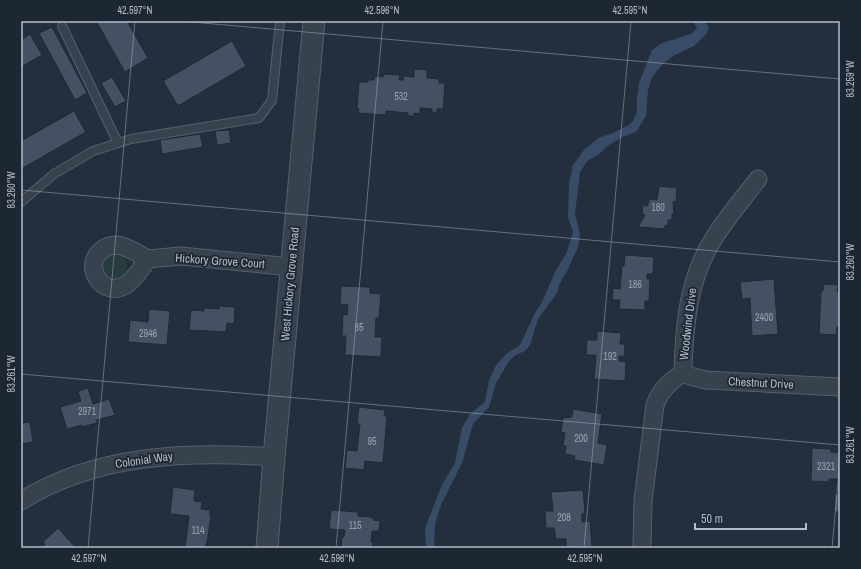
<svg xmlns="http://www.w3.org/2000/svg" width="861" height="569" font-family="'Archivo Narrow',sans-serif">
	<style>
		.green { fill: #263c3f }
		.water { fill: #394c67 }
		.building { fill: #455162; stroke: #1f2835 }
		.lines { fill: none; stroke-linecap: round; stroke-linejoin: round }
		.service-casing { stroke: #565f6c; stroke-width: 10 }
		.minor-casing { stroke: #565f6c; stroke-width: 19 }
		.tertiary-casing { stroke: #565f6c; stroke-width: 23 }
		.service { stroke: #38414e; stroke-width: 8 }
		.minor { stroke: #38414e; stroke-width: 17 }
		.tertiary { stroke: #38414e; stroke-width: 21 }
		.ticks { fill: none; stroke: #b4bcc9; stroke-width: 1; stroke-opacity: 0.45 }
		.labels { text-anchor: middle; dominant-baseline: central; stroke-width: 3.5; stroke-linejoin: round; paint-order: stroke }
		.number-label { font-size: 10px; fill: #98a1af }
		.street-label { font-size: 12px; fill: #b4bcc9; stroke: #1d2633 }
		.neatline { fill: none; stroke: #b4bcc9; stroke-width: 1.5 }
		.ticks-label { font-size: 10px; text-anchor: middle; fill: #b4bcc9 }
	</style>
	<rect width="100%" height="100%" fill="#242f3e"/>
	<path class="green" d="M101 266a13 13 0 1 1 26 0a13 13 0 1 1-26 0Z"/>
	<path class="water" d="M693,21H703L709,27L707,33L694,46L673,56L661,66L656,72L652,77L648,90L646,116L636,132L622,137L609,145L599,154L587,161L580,172L575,214L580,234L578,247L568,269L559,285L557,293L538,319L530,345L525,351L516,355L509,361L496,383L489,407L473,424L462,463L441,505L435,524L434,548H426L425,528L442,485L455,463L462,428L470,414L485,402L489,380L496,365L506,354L520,345L534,315L543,300L555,272L567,252L573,232L568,217L569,184L573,165L584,150L598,138L613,133L629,125L633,121L637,112V98L639,83L652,50L662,43L691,34L697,28Z"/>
	<path class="building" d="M96,21H127L148,58L125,72Z
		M52,27L87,93L75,100L39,33Z
		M30,34L42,55L21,67V40Z
		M232,41L246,66L178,106L163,81Z
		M414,69L427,70V78L439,79V83H445L443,109H437V113L432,112V109L420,108V114L414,113V116H408V113L386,111V115L358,113L359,109H357L359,82H368V80H374L375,76L383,77L384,74L400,75L399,80H403L404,76L414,77Z
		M112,77L126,101L115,107L101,83Z
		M74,111L86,132L21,169V141Z
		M229,130L231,143L217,145L215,131Z
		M200,134L203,147L162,154L160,140Z
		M659,186L677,188L676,201L673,202L674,214H672V220H668V226L665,225V229L638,227L645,215L642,214L643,205L647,206L650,199L657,200Z
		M625,255L654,257L653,274H647V279H650L649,301H645V310L619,309L620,300H612L613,288L620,289L622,266H624Z
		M774,279L778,334L752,336L750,298L742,299L740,282Z
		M824,284L838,285L837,292H840V327H837L836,335L819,334L821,291H823Z
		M341,286L370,287V293L381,294L379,318H376L375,337H382L381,357L345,355L346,336H342L343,314L347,315L348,305L340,304Z
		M219,306L235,307L234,324L227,323L226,332L189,330L191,310L204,311V308L219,309Z
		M149,309L170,311L167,345L128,342L130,320L148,322Z
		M597,331L621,333L620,344H625L624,357L619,356V361L626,362L625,381L594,379L596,355H586L587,340H597Z
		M88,388L93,404L109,399L115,415L97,420V423L82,427V425L67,429L60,407L81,401L78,391Z
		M359,407L385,410L384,416H387L383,463L365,461L364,470L345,468L347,450L357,451L360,424H357Z
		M573,409L602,414L598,443L607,445L604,465L574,460L575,456L565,454L566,446L563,445L565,433L561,432L563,418L572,417Z
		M30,422L33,442L21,444V423Z
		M812,448L831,449V452L840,453V479H829V482L811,481Z
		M173,487L195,490L194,501L202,502L201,509L210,510V516H211L207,543H206L205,548H185L189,516L170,514Z
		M583,490L585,513L582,514V522L590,521L592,546L566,548V539H556L554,528H546L545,511H553L551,492Z
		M835,494H840V512H834Z
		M331,510L358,512V516L369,517L374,518L373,520L380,521L379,531H372L371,542H373L372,548H341L342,537H344L345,530L329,529Z
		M58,528L76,548H41L45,544L43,542Z"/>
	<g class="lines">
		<g class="service-casing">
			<path id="service" d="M62,26L118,143
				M21,202L54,174L93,151L131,139L259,118L272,100L280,21"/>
		</g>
		<g class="minor-casing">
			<path id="minor" d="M148,259C139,254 127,246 117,245C111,245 106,246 102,250C81,266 103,299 126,285C135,279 142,267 148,259L181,256L291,267
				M683,373C684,327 688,278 714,238C727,217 743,199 758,179
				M683,373L693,377L706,380L840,387
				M21,501C96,454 188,451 274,457
				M642,548L643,501L655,405C660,390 670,381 683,373"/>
		</g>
		<g class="tertiary-casing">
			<path id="tertiary" d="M267,548L274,457L314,21"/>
		</g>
		<use href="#service" class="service"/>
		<use href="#minor" class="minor"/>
		<use href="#tertiary" class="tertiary"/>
	</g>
	<path class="ticks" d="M180,21L840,79M21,190L840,262M21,374L840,445M88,548L135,21M336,548L383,21M584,548L631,21M832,548L840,461"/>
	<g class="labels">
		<g class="number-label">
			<text x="401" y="96">532</text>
			<text x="658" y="207">180</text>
			<text x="635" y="284">186</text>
			<text x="764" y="317">2400</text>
			<text x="359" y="327">85</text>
			<text x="148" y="333">2946</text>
			<text x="610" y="356">192</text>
			<text x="87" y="411">2971</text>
			<text x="581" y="438">200</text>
			<text x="372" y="441">95</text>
			<text x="826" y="466">2321</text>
			<text x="564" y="517">208</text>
			<text x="355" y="525">115</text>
			<text x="198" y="530">114</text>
		</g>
		<g class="street-label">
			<text transform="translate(220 261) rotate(4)">Hickory Grove Court</text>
			<text transform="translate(290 284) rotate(-85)">West Hickory Grove Road</text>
			<text transform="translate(688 324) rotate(-83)">Woodwind Drive</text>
			<text transform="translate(761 383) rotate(3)">Chestnut Drive</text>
			<text transform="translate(144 460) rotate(-8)">Colonial Way</text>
		</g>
	</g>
	<rect width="861" height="569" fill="none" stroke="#1d2633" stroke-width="44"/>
	<path d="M695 523v6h111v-6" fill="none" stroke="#b4bcc9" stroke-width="2"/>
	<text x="701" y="523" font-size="12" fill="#b4bcc9" stroke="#1d2633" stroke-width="3" paint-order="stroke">50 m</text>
	<rect x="22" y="22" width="817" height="525" class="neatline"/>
	<g class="ticks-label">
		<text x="135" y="14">42.597°N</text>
		<text x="382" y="14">42.596°N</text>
		<text x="630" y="14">42.595°N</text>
		<text transform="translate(850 79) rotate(-90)" y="4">83.259°W</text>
		<text transform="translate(11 190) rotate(-90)" y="4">83.260°W</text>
		<text transform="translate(850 262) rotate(-90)" y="4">83.260°W</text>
		<text transform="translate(11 374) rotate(-90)" y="4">83.261°W</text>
		<text transform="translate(850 445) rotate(-90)" y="4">83.261°W</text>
		<text x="89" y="562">42.597°N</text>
		<text x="337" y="562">42.596°N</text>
		<text x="585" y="562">42.595°N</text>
	</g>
</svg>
